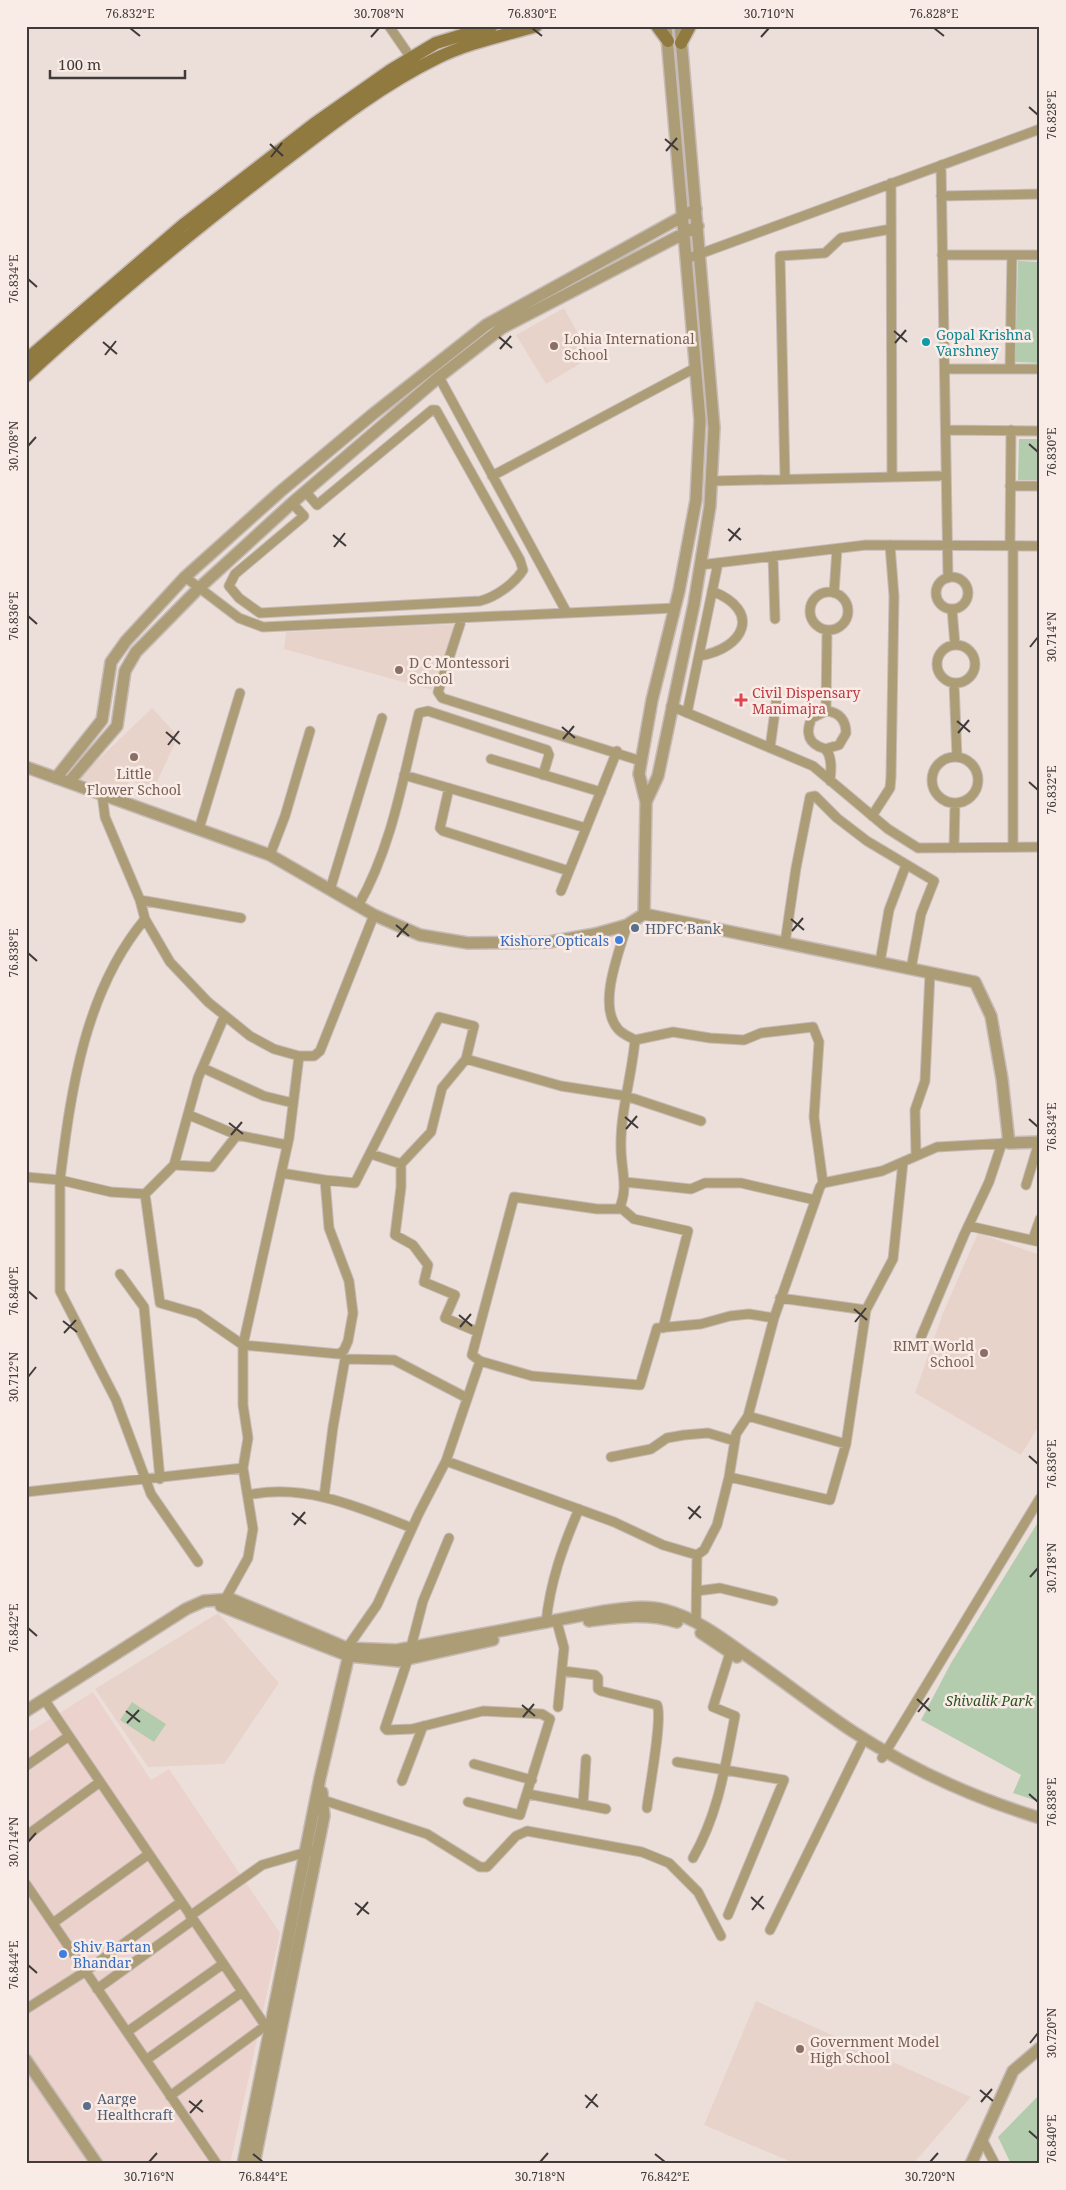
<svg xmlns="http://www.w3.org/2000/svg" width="1066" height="2190" font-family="'Noto Serif',serif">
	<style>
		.commercial { fill: #ecd2cc }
		.built { fill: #e8d3cb }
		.green { fill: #b4ccae }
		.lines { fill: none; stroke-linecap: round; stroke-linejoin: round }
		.minor-casing { stroke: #c6bbb7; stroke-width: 11 }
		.tertiary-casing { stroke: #c6bbb7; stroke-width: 14 }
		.secondary-casing { stroke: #c6bbb7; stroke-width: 15 }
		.minor { stroke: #ac9d77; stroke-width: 9 }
		.tertiary { stroke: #ac9d77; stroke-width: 11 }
		.secondary { stroke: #917a40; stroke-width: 12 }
		.ticks { fill: none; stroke: #403b39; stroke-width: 2 }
		.culture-dot { fill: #0f9aa8; stroke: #f9ece7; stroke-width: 2 }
		.education-dot { fill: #8d6e63; stroke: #f9ece7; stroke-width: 2 }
		.health-dot { fill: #e0444e; stroke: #f9ece7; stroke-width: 2 }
		.service-dot { fill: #5c6f8a; stroke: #f9ece7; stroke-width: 2 }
		.shop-dot { fill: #3f7fe0; stroke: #f9ece7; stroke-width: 2 }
		.labels { text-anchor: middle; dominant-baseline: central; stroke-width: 5; stroke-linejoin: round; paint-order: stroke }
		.culture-label { font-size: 14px; fill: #0d838f; stroke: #f9ece7; text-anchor: start }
		.education-label { font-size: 14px; fill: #785e54; stroke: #f9ece7; text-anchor: start }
		.health-label { font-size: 14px; fill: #be3a42; stroke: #f9ece7; text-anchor: start }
		.service-label { font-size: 14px; fill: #4e5e75; stroke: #f9ece7; text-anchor: start }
		.shop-label { font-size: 14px; fill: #366cbe; stroke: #f9ece7; text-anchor: end }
		.park-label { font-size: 14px; font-style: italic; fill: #2a5220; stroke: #f9ece7 }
		.neatline { fill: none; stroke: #403b39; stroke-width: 2 }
		.ticks-label { font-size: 12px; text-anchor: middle; fill: #403b39 }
	</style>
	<rect width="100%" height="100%" fill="#ecdfda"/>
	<path class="commercial" d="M93,1692L151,1780L169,1769L280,1933L230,2164H26V1734Z"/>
	<path class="built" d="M564,308L591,357L546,384L516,335Z
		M456,624L432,690L284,649L286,632Z
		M152,708L178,736L153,791L130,780L122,794L79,778Z
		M978,1233L1040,1255V1424L1021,1455L915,1393L943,1313Z
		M218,1613L279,1683L224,1764L148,1767L95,1689Z
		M756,2001L971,2097L913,2164H796L704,2125Z"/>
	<path class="green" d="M1018,261L1040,262V363L1015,362Z
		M1019,439H1040V480H1018Z
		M1040,1519V1802L1013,1793L1021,1775L921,1720L951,1663Z
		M132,1702L166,1724L154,1742L120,1720Z
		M1040,2094V2164H1011L998,2137Z"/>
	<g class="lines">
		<g class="minor-casing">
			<path id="minor" d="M389,26L411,58
				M941,165L948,578
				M891,183L892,477
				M941,196L1040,194
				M942,255H1040
				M686,259L1040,129
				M945,369H1040
				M1010,369L1012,255
				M439,377L567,613
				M946,430L1040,431
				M492,476L695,368
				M785,479L780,256L825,253L841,238L891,229
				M711,481L939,476
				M1010,486H1040
				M292,503L304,516L235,574L229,586L239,598L260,613L480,601C496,597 515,583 523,570L520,560L436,410H432L317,505L305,491
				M1010,546L1011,430
				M773,556L775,619
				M700,565L866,545L1040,546
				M185,577L239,618L263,627L675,608
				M936 593a16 16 0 1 1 32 0a16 16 0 1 1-32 0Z
				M810 611a19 19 0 1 1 38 0a19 19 0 1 1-38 0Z
				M834,593L837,549
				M952,609L955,645
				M462,618L438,692L442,698L641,761
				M937 664a19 19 0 1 1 38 0a19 19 0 1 1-38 0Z
				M699,656C744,649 763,611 712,591
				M954,683L957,757
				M671,706L813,766L888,829L918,848L1040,847
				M826,711L827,631
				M687,713L718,563
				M770,748L777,696
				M825,749L839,745L846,733C846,720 839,712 826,711L812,718C807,728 806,740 818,746C819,747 824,748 825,749C833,756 831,772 830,781
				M932 780a23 23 0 1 1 46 0a23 23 0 1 1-46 0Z
				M491,759L601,792
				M404,775L586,828
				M449,788L440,828L443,831L569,871
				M102,794L105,817L140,900L145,919L170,962L208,1002L250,1036L274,1049L299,1056
				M872,816L890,788L891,777L894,596L890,545
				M199,829L240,693
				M1013,847V545
				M954,848L955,803
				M270,855L285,816L310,731
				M330,890L382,718
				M561,891L617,751
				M140,900L241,918
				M358,906C392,847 403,778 419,713L428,711L547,750L549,755L543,775
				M785,943L796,868L810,797L815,796L837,818L867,841L934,881L921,914L911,969
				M880,962L889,910L906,865
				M635,1040L673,1032L710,1038L744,1040L761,1033L813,1027L819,1042L814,1117L823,1183
				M203,1068L264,1096L293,1103
				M189,1115L237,1135L287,1145
				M371,1154L401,1164L431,1132L442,1088L466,1059L561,1086L626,1096L701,1121
				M916,1156L915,1110L925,1081L930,973
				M401,1164V1187L395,1235L413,1245L428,1265L424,1282L455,1295L445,1318L478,1332
				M174,1165L212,1167L237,1135
				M26,1177L60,1180C71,1089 85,991 145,919
				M325,1180L355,1183L439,1017L474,1026L466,1059
				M625,1182L691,1189L705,1183H741L815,1200
				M1026,1185L1039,1142
				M145,1194L174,1165L198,1078L224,1017
				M620,1207L634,1219L688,1231L663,1328
				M969,1226L1040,1242
				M1033,1239L1040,1219
				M120,1274L144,1307L160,1479
				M780,1298L866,1310
				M921,1337L964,1235L989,1182L1002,1143
				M480,1361L472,1355L514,1197L597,1209H619C629,1188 621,1170 621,1148C620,1113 632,1075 635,1040C630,1037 622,1034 618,1029C597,1005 619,953 627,925
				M748,1416L846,1444
				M611,1457L651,1449L667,1438L684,1435L708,1433L735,1441
				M446,1461L480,1361L532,1376L640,1385L657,1328L701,1324L730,1316L749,1314L774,1318
				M243,1468L248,1438L243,1405V1345L289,1138L299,1056H314L320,1051L374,915
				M729,1477L830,1500L846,1444L866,1310L893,1259L903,1162
				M26,1492L243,1468L253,1529L248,1558L223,1603
				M248,1495C305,1483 359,1507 412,1528
				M324,1497L333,1427L345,1359L394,1360L467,1398
				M697,1555L704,1550L717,1525L729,1477L736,1434L748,1416L774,1318L820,1187L823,1183L882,1171L937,1147L1009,1143
				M198,1562L151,1494L116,1400L60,1291V1180L111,1192L145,1194L160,1303L198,1314L243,1345L339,1354L344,1350L348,1341L353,1313L349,1281L329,1228L325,1180L281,1173
				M697,1591L720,1588L773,1601
				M546,1623C550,1582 563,1546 579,1509
				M558,1626L564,1648L558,1707
				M411,1647L423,1601L449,1538
				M347,1648L377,1605L419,1513L446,1461L614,1522L663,1545L697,1555L696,1622
				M408,1659L385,1728L387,1730L412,1729L483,1711L542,1714L550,1719L520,1815L468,1802
				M563,1671L595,1675L598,1678V1689L601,1691L657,1705C663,1717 649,1790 647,1808
				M44,1699L271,2034
				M882,1758L1040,1498
				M677,1762L784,1780L728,1915
				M474,1764L532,1780
				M26,1766L69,1736
				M402,1781L423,1726
				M528,1794L606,1809
				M323,1800L427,1834L480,1867H487L516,1836L527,1831L642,1852L669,1863L698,1892L721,1936
				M583,1805L586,1759
				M26,1836L100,1782
				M693,1858C719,1812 725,1767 735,1716L713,1707L729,1656L733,1649
				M26,1884L217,2164
				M190,1916L262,1865L310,1851
				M53,1923L149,1854
				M770,1930L861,1745
				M97,1989L193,1920
				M26,2009L86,1971L181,1902
				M127,2032L223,1964
				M146,2060L242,1992
				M170,2096L265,2026
				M982,2139L995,2164"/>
		</g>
		<g class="tertiary-casing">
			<path id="tertiary" d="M26,767L270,855L374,915L420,935L468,943L549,942L595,934L627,925L644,914L975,982L991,1016L1002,1079L1009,1143L1040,1142
				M56,778L102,720L111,662L126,641L185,577L281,491L373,414L486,325L696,209
				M69,782L117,726L125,671L136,652L198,589L292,503L439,377L502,328L698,226
				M646,802L658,776L694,604L710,506L714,428L680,26
				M644,914L646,802L639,774L652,700L679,591L696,500L700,420L666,26
				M221,1606L349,1656L399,1661L493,1640
				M589,1621C619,1617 648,1613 677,1622
				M701,1633L737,1657
				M26,1711L186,1609L204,1601L231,1599L347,1648L397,1650L605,1611C625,1608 646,1605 665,1610C696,1618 722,1638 747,1656C782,1680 816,1707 852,1731C910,1769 974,1798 1040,1818
				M26,2060L97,2164
				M243,2164L320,1778L350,1650
				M254,2164L324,1816L322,1792
				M971,2164L1013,2071L1040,2048"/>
		</g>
		<g class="secondary-casing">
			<path id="secondary" d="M657,26L668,41
				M681,43L690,26
				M26,360L183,225L314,124L391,70L436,43L492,26
				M26,376C106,302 189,234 276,167C326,129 378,87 435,59C467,43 502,36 536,26"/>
		</g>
		<use href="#minor" class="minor"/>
		<use href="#tertiary" class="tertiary"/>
		<use href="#secondary" class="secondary"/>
	</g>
	<path class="ticks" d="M130,28L140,36M532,28L542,36M934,28L944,36M371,37L379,28M761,37L769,28M1029,107L1038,115M665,139L678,150M270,144L283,156M666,151L677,138M271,157L282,143M28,279L37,287M894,331L907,342M499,337L512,348M103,342L117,354M895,343L906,330M500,349L511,336M105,355L116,341M1029,444L1038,452M28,446L36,437M728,529L741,540M333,535L346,546M729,541L740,528M334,547L345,533M28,616L37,624M1030,647L1038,637M957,721L970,732M562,727L575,738M166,732L180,744M958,733L969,720M563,739L574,726M168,745L179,731M1029,782L1038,790M791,919L804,930M396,925L409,936M792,931L803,918M397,937L408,924M28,953L37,961M625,1117L638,1128M1029,1119L1038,1127M229,1123L243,1134M626,1129L637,1116M231,1135L242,1122M28,1291L37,1299M854,1309L867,1320M459,1315L472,1326M63,1321L77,1332M855,1322L866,1308M460,1327L471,1314M64,1333L76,1320M28,1377L36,1367M1029,1456L1038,1464M688,1507L701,1518M292,1513L306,1524M689,1519L700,1506M294,1525L305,1512M1030,1577L1038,1568M28,1628L37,1636M917,1699L930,1711M522,1705L535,1716M126,1711L140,1722M918,1712L929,1698M523,1717L534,1704M127,1723L139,1710M1029,1794L1038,1802M28,1842L36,1833M751,1897L764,1909M355,1903L369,1914M752,1910L763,1896M357,1915L368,1902M28,1965L37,1973M1030,2043L1038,2033M980,2090L993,2101M585,2095L598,2107M189,2101L203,2112M981,2102L992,2089M586,2108L597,2094M190,2113L202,2100M1029,2131L1038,2139M253,2154L263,2162M655,2154L665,2162M149,2162L157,2153M540,2162L548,2153M930,2162L938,2153"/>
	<circle class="culture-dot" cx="926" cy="342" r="5"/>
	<g class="education-dot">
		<circle cx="554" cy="346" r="5"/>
		<circle cx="399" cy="670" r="5"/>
		<circle cx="134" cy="757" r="5"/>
		<circle cx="984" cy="1353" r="5"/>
		<circle cx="800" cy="2049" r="5"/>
	</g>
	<path class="health-dot" d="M738.5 692.5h5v5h5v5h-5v5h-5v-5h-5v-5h5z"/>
	<g class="service-dot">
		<circle cx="635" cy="928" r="5"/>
		<circle cx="87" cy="2106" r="5"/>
	</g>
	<g class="shop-dot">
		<circle cx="619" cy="940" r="5"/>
		<circle cx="63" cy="1954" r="5"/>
	</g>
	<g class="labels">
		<g class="culture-label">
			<text x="936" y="334">Gopal Krishna<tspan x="936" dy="16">Varshney</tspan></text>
		</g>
		<g class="education-label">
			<text x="564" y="338">Lohia International<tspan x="564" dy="16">School</tspan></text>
			<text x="409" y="662">D C Montessori<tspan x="409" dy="16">School</tspan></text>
			<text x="134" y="773" text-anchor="middle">Little<tspan x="134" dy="16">Flower School</tspan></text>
			<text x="974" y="1345" text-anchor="end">RIMT World<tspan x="974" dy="16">School</tspan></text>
			<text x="810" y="2041">Government Model<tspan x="810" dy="16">High School</tspan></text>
		</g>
		<g class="health-label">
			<text x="752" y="692">Civil Dispensary<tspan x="752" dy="16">Manimajra</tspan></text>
		</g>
		<g class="service-label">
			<text x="645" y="928">HDFC Bank</text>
			<text x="97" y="2098">Aarge<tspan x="97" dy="16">Healthcraft</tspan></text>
		</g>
		<g class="shop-label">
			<text x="609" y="940">Kishore Opticals</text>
			<text x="73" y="1946" text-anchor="start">Shiv Bartan<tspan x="73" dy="16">Bhandar</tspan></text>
		</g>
		<g class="park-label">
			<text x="989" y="1700">Shivalik Park</text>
		</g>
	</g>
	<rect width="1066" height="2190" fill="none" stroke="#f9ece7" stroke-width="55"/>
	<path d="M50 70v8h135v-8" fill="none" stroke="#403b39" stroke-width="2.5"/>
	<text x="58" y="70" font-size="15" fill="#403b39" stroke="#f9ece7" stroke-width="4" paint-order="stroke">100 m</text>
	<rect x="28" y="28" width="1010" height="2134" class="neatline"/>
	<g class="ticks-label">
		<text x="130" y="18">76.832°E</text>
		<text x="379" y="18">30.708°N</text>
		<text x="532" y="18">76.830°E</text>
		<text x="769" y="18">30.710°N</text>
		<text x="934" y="18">76.828°E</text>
		<text transform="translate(1052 115) rotate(-90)" y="4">76.828°E</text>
		<text transform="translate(14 279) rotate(-90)" y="4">76.834°E</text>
		<text transform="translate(14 446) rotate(-90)" y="4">30.708°N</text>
		<text transform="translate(1052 452) rotate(-90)" y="4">76.830°E</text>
		<text transform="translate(14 616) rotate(-90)" y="4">76.836°E</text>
		<text transform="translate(1052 637) rotate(-90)" y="4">30.714°N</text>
		<text transform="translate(1052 790) rotate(-90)" y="4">76.832°E</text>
		<text transform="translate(14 953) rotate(-90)" y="4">76.838°E</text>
		<text transform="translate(1052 1127) rotate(-90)" y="4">76.834°E</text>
		<text transform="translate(14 1291) rotate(-90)" y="4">76.840°E</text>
		<text transform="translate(14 1377) rotate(-90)" y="4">30.712°N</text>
		<text transform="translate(1052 1464) rotate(-90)" y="4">76.836°E</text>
		<text transform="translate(1052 1568) rotate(-90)" y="4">30.718°N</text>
		<text transform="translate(14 1628) rotate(-90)" y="4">76.842°E</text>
		<text transform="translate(1052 1802) rotate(-90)" y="4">76.838°E</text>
		<text transform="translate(14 1842) rotate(-90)" y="4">30.714°N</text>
		<text transform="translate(14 1965) rotate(-90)" y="4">76.844°E</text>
		<text transform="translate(1052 2033) rotate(-90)" y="4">30.720°N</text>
		<text transform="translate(1052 2139) rotate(-90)" y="4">76.840°E</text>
		<text x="149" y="2181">30.716°N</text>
		<text x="263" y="2181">76.844°E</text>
		<text x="540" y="2181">30.718°N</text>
		<text x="665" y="2181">76.842°E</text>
		<text x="930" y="2181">30.720°N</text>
	</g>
</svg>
